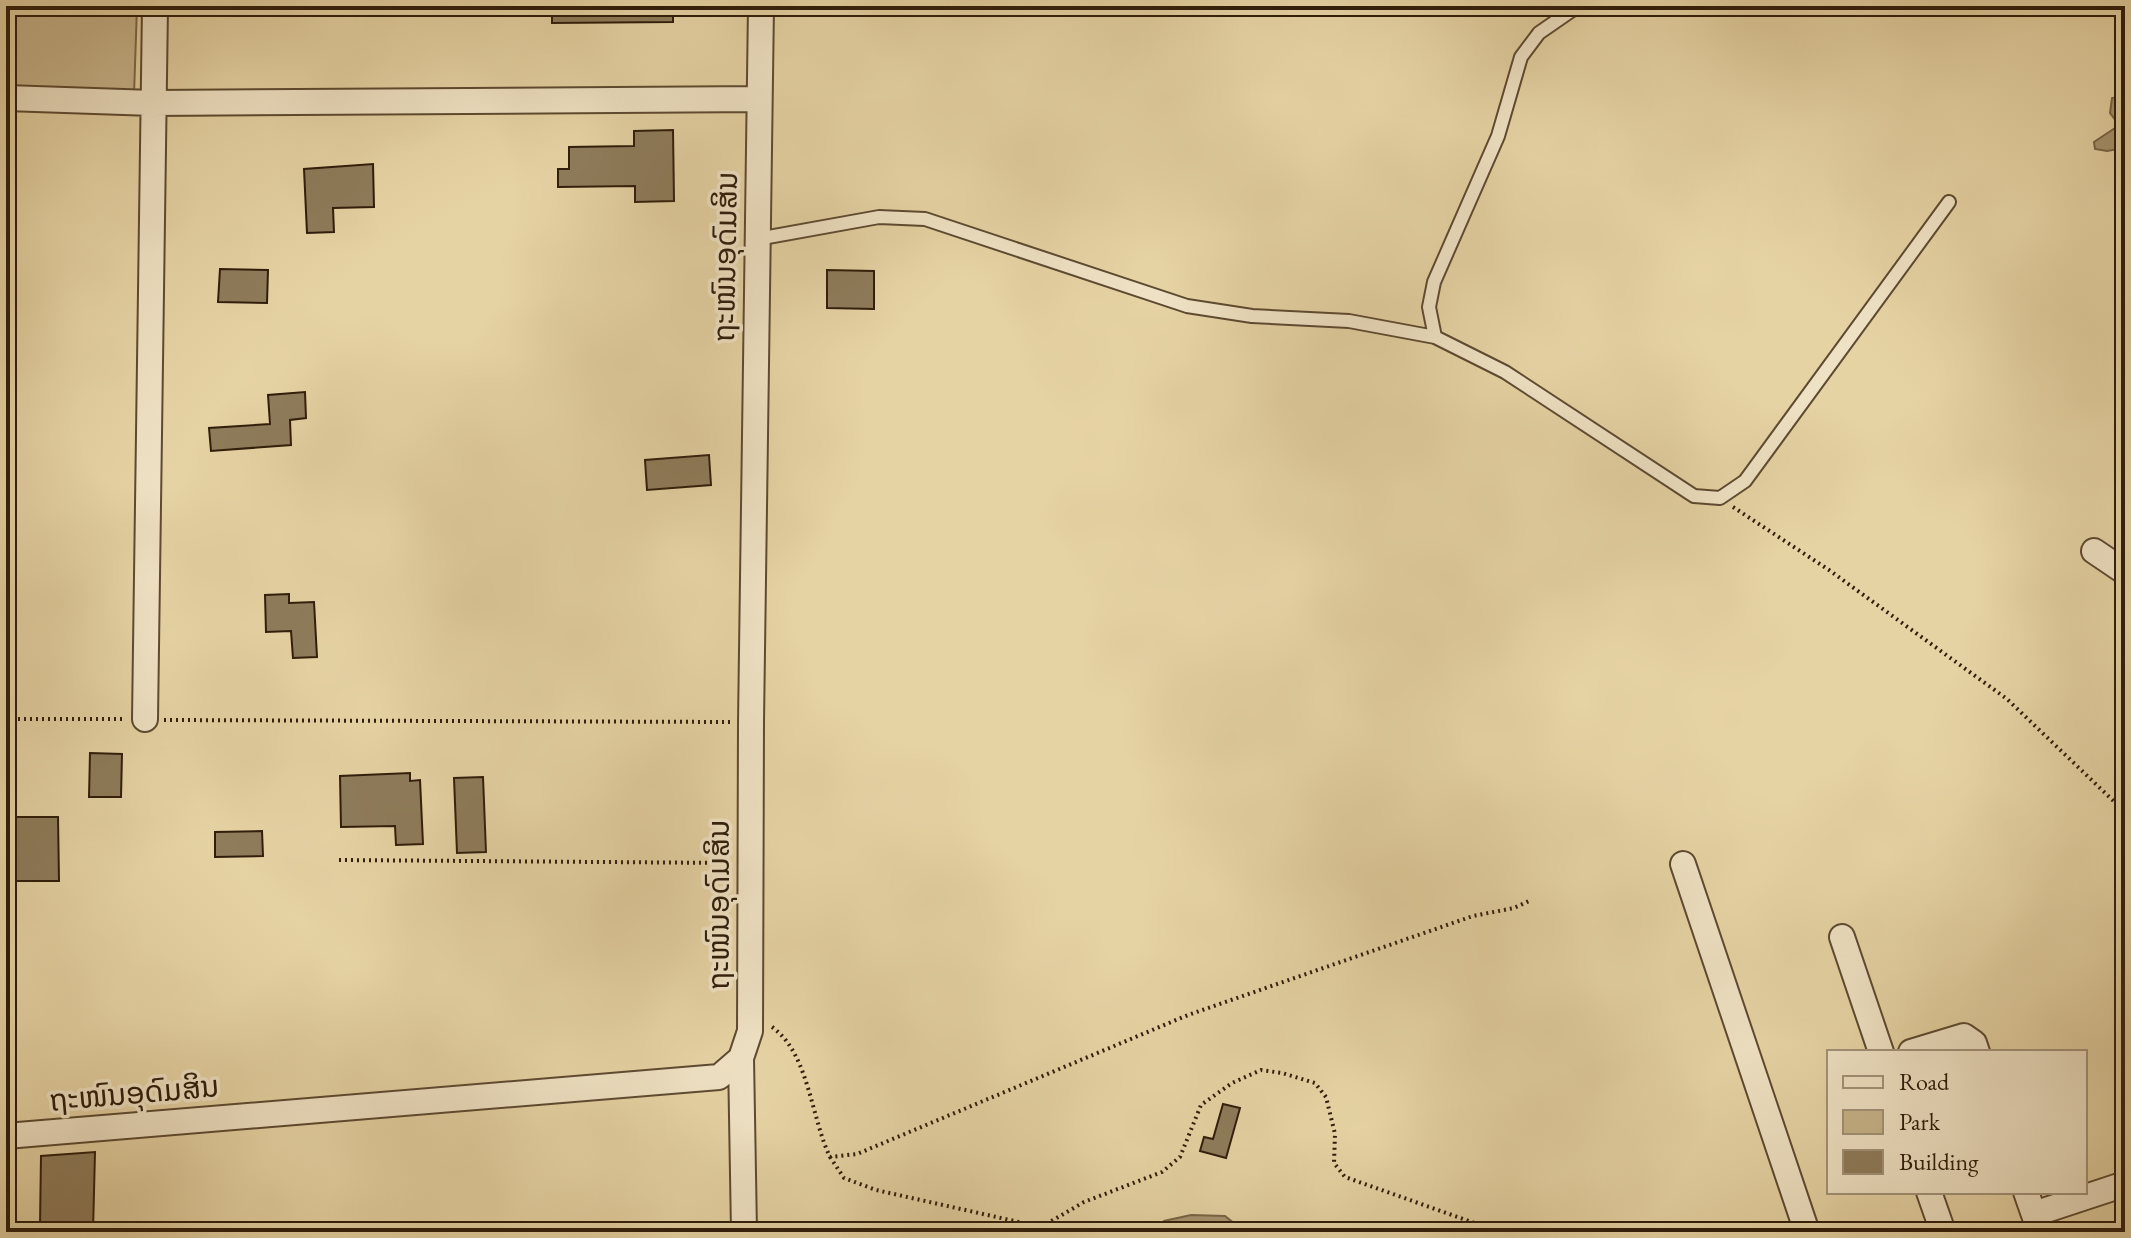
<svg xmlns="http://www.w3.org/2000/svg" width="2131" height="1238" font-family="'EB Garamond','Noto Sans Lao',serif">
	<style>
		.green { fill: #c7b48a; stroke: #7b684a; stroke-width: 2 }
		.water { fill: #a89570; stroke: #786548; stroke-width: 2 }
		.building { fill: #8e7c5b; stroke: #2f1d0b; stroke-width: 2 }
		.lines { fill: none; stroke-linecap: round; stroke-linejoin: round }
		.lane-casing { stroke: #5d4a31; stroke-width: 16 }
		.street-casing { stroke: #5d4a31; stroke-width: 28 }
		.path { stroke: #2f1d0b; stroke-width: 4; stroke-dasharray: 2 4; stroke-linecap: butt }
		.lane { stroke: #efe2c4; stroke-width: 12 }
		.street { stroke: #efe2c4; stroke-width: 24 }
		.labels { text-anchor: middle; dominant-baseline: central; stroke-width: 7; stroke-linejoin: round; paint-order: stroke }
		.street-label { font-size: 30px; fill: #2f1d0b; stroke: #efe2c4 }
	</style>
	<rect width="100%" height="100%" fill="#e6d3a4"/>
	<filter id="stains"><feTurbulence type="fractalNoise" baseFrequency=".0025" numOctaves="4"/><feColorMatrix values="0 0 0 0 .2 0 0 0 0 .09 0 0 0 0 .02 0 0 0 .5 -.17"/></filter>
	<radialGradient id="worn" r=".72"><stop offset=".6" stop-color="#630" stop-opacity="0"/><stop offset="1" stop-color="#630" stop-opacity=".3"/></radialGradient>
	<path class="green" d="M6,6H137L134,95L6,90Z"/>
	<path class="water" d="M2125,96V148L2107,151L2095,149L2094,142L2115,128L2116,121L2110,113L2112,98Z
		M1191,1215L1225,1216L1245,1232H1157L1164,1221Z"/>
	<path class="building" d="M552,6H673V22L552,23Z
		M673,130L674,201L635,202V186L558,187V169H569V147L634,146V131Z
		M373,164L374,207L333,208L334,232L307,233L304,169Z
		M220,269L268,270L267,303L218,302Z
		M827,270L874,271V309L827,308Z
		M305,392L306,418L290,420L291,445L211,451L209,428L270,424L268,395Z
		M709,455L711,485L647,490L645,460Z
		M289,594V603L314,602L317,657L293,658L291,631L266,632L265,595Z
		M90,753L122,754L121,797H89Z
		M410,773V781L420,780L423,844L396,845L395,826L341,827L340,776Z
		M483,777L486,852L457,853L454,778Z
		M6,817H58L59,881H6Z
		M262,831L263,856L215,857V832Z
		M1223,1104L1240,1108L1226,1158L1200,1151L1204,1137L1213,1139Z
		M95,1152L93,1232H55L40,1226L41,1156Z"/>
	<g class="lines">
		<g class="lane-casing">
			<path id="lane" d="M757,239L879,217L925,219L1187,306L1252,316L1349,321L1435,337L1505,372L1694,496L1720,498L1745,481L1949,202
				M1435,337L1429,307L1434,282L1498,136L1521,57L1539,33L1578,6"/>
		</g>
		<g class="street-casing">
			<path id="street" d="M6,98L153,103L759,99
				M2094,551L2125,572
				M145,719L155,6
				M1683,864L1807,1232
				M1842,937L1881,1052
				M1911,1052L1964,1036L1974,1043L1977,1052
				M741,1058L744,1232
				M6,1136L719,1077L741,1058L750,1031L751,722L761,6
				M1929,1192L1943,1232
				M2026,1192L2040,1232
				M2034,1214L2125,1184"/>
		</g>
		<path class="path" d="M1733,507L1829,570L2007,699L2125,812
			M6,719H124
			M164,720L732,722
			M339,860L732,863
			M772,1027C809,1053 811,1118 830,1157L857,1154L1188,1015L1473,916L1514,908L1529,901
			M830,1157L844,1178L876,1190L1041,1227L1051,1232
			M1041,1227L1084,1202L1162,1172L1180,1157L1201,1105L1232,1083L1261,1070L1282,1073L1315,1083L1326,1097L1335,1134L1334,1163L1345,1177L1500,1232"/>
		<use href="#lane" class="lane"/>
		<use href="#street" class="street"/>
	</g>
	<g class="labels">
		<g class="street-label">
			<text transform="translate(725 257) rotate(-89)">ຖະໜົນອຸດົມສິນ</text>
			<text transform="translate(718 905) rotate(-90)">ຖະໜົນອຸດົມສິນ</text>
			<text transform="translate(134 1093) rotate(-5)">ຖະໜົນອຸດົມສິນ</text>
		</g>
	</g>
	<rect width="2131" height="1238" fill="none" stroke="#e6d3a4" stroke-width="32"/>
	<rect x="8" y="8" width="2115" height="1222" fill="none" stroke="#2f1d0b" stroke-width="4"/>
	<rect x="16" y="16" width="2099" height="1206" fill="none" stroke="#2f1d0b" stroke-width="2"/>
	<rect x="1827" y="1050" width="260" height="144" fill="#efe2c4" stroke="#a2937a" stroke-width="2"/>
	<rect x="1843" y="1076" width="40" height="12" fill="#efe2c4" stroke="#a2937a" stroke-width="2"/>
	<text x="1899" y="1090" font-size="24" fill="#2f1d0b">Road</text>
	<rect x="1843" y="1110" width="40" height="24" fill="#c7b48a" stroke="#a2937a" stroke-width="2"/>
	<text x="1899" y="1130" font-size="24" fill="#2f1d0b">Park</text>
	<rect x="1843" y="1150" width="40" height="24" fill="#8e7c5b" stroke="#a2937a" stroke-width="2"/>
	<text x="1899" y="1170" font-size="24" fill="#2f1d0b">Building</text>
	<rect width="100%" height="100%" filter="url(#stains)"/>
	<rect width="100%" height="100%" fill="url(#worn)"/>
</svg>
